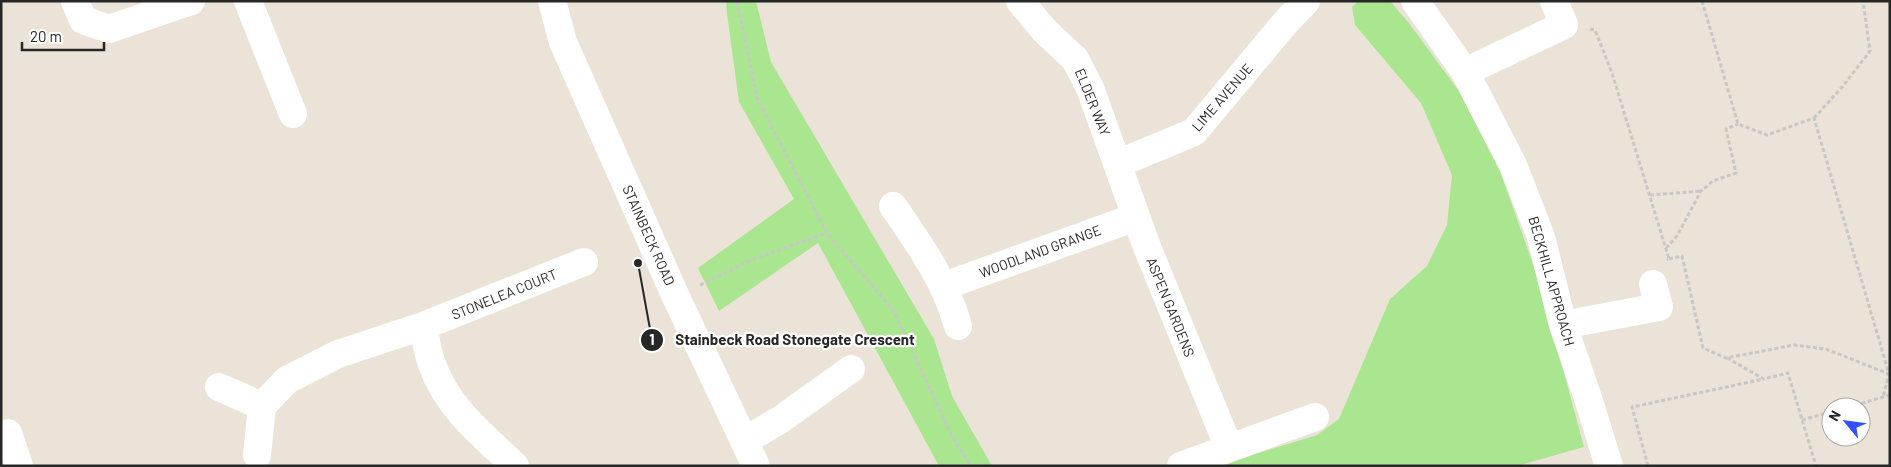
<svg xmlns="http://www.w3.org/2000/svg" width="1891" height="467" font-family="Barlow,sans-serif">
	<style>
		.green { fill: #aae68f }
		.lines { fill: none; stroke-linecap: round; stroke-linejoin: round }
		.path { stroke: #c7c7c7; stroke-width: 3; stroke-dasharray: 4 2.5; stroke-linecap: butt }
		.minor { stroke: #fff; stroke-width: 28 }
		.labels { text-anchor: middle; dominant-baseline: central; stroke-width: 4.5; stroke-linejoin: round; paint-order: stroke }
		.street-label { font-size: 14px; fill: #272727; stroke: #fff }
		.leader { fill: none; stroke: #272727; stroke-width: 2 }
		.callout-dot { fill: #272727; stroke: #fff; stroke-width: 2 }
		.mark-label { font-size: 15px; text-anchor: middle; font-weight: bold; fill: #fff }
		.callout-label { font-size: 15px; text-anchor: middle; font-weight: bold; fill: #272727; stroke: #fff; stroke-width: 4.5; stroke-linejoin: round; paint-order: stroke }
	</style>
	<rect width="100%" height="100%" fill="#ebe3d7"/>
	<path class="green" d="M726,1H756L771,62L934,339L952,396L992,466H939L818,243L719,311L698,268L794,199L739,102L727,14Z
		M1358,1H1390L1408,22L1459,91L1500,171L1540,284L1584,447L1517,466H1216L1317,435L1339,419L1390,299L1427,266L1447,225L1452,175L1421,103L1355,25L1352,7Z"/>
	<g class="lines">
		<path class="path" d="M737,1L757,98L827,233L893,310L953,438L971,466
			M1702,1L1738,124L1767,135L1814,118L1889,374L1883,397
			M1590,29L1595,30L1612,73L1669,259L1667,260
			M1814,118L1843,86L1870,51L1863,1
			M1650,195L1701,191
			M1666,248L1677,236L1701,191L1713,181L1736,173L1726,129L1738,124
			M1669,259L1682,256L1703,348L1726,358L1794,345L1826,349L1889,374
			M700,285L751,260L827,233
			M1727,358L1764,379L1788,373L1816,466
			M1849,407L1890,395
			M1802,420L1831,412
			M1648,466L1632,407L1764,379"/>
		<path class="minor" d="M75,1L83,20L109,29L191,1
			M248,1L293,114
			M552,1L563,42L676,297L756,466
			M1020,1L1045,31L1075,59L1090,88L1147,247L1229,448
			M1415,1L1465,72L1513,165L1541,237L1563,325L1589,401L1609,466
			M1465,72L1564,25L1554,1
			M1117,164L1194,132L1285,23L1306,1
			M893,206C919,244 946,281 958,326
			M944,286L1136,217
			M1563,325L1659,307L1653,284
			M423,326C426,338 427,352 432,364C447,408 483,435 515,466
			M219,387L262,406
			M8,433L19,466
			M744,441L780,420L851,369
			M257,455L262,406L287,380L338,354L423,326L584,262
			M1181,466L1315,417"/>
	</g>
	<g class="labels">
		<g class="street-label">
			<text transform="translate(1222 97) rotate(-49)">LIME AVENUE</text>
			<text transform="translate(1093 102) rotate(68)">ELDER WAY</text>
			<text transform="translate(649 235) rotate(66)">STAINBECK ROAD</text>
			<text transform="translate(1040 251) rotate(-20)">WOODLAND GRANGE</text>
			<text transform="translate(1552 281) rotate(74)">BECKHILL APPROACH</text>
			<text transform="translate(504 294) rotate(-22)">STONELEA COURT</text>
			<text transform="translate(1171 307) rotate(68)">ASPEN GARDENS</text>
		</g>
	</g>
	<path class="leader" d="M638 263L652 340"/>
	<g class="callout-dot">
		<circle cx="638" cy="263" r="5"/>
		<circle cx="652" cy="340" r="12"/>
	</g>
	<g class="mark-label">
		<text x="652" y="345">1</text>
	</g>
	<g class="callout-label">
		<text x="795" y="345">Stainbeck Road Stonegate Crescent</text>
	</g>
	<rect width="1891" height="467" fill="none" stroke="#272727" stroke-width="5"/>
	<g transform="translate(1846 422) rotate(299)"><circle r="24" fill="#ffffff" stroke="#a9a9a9"/>
	<path d="M0-4L9 19L0 12L-9 19Z" fill="#3150ff"/>
	<text y="-8" font-size="14" font-weight="bold" text-anchor="middle" fill="#272727">N</text>
	</g>
	<path d="M22 42v8h82v-8" fill="none" stroke="#272727" stroke-width="2.5"/>
	<text x="30" y="42" font-size="15" fill="#272727" stroke="#ffffff" stroke-width="4" paint-order="stroke">20 m</text>
</svg>
